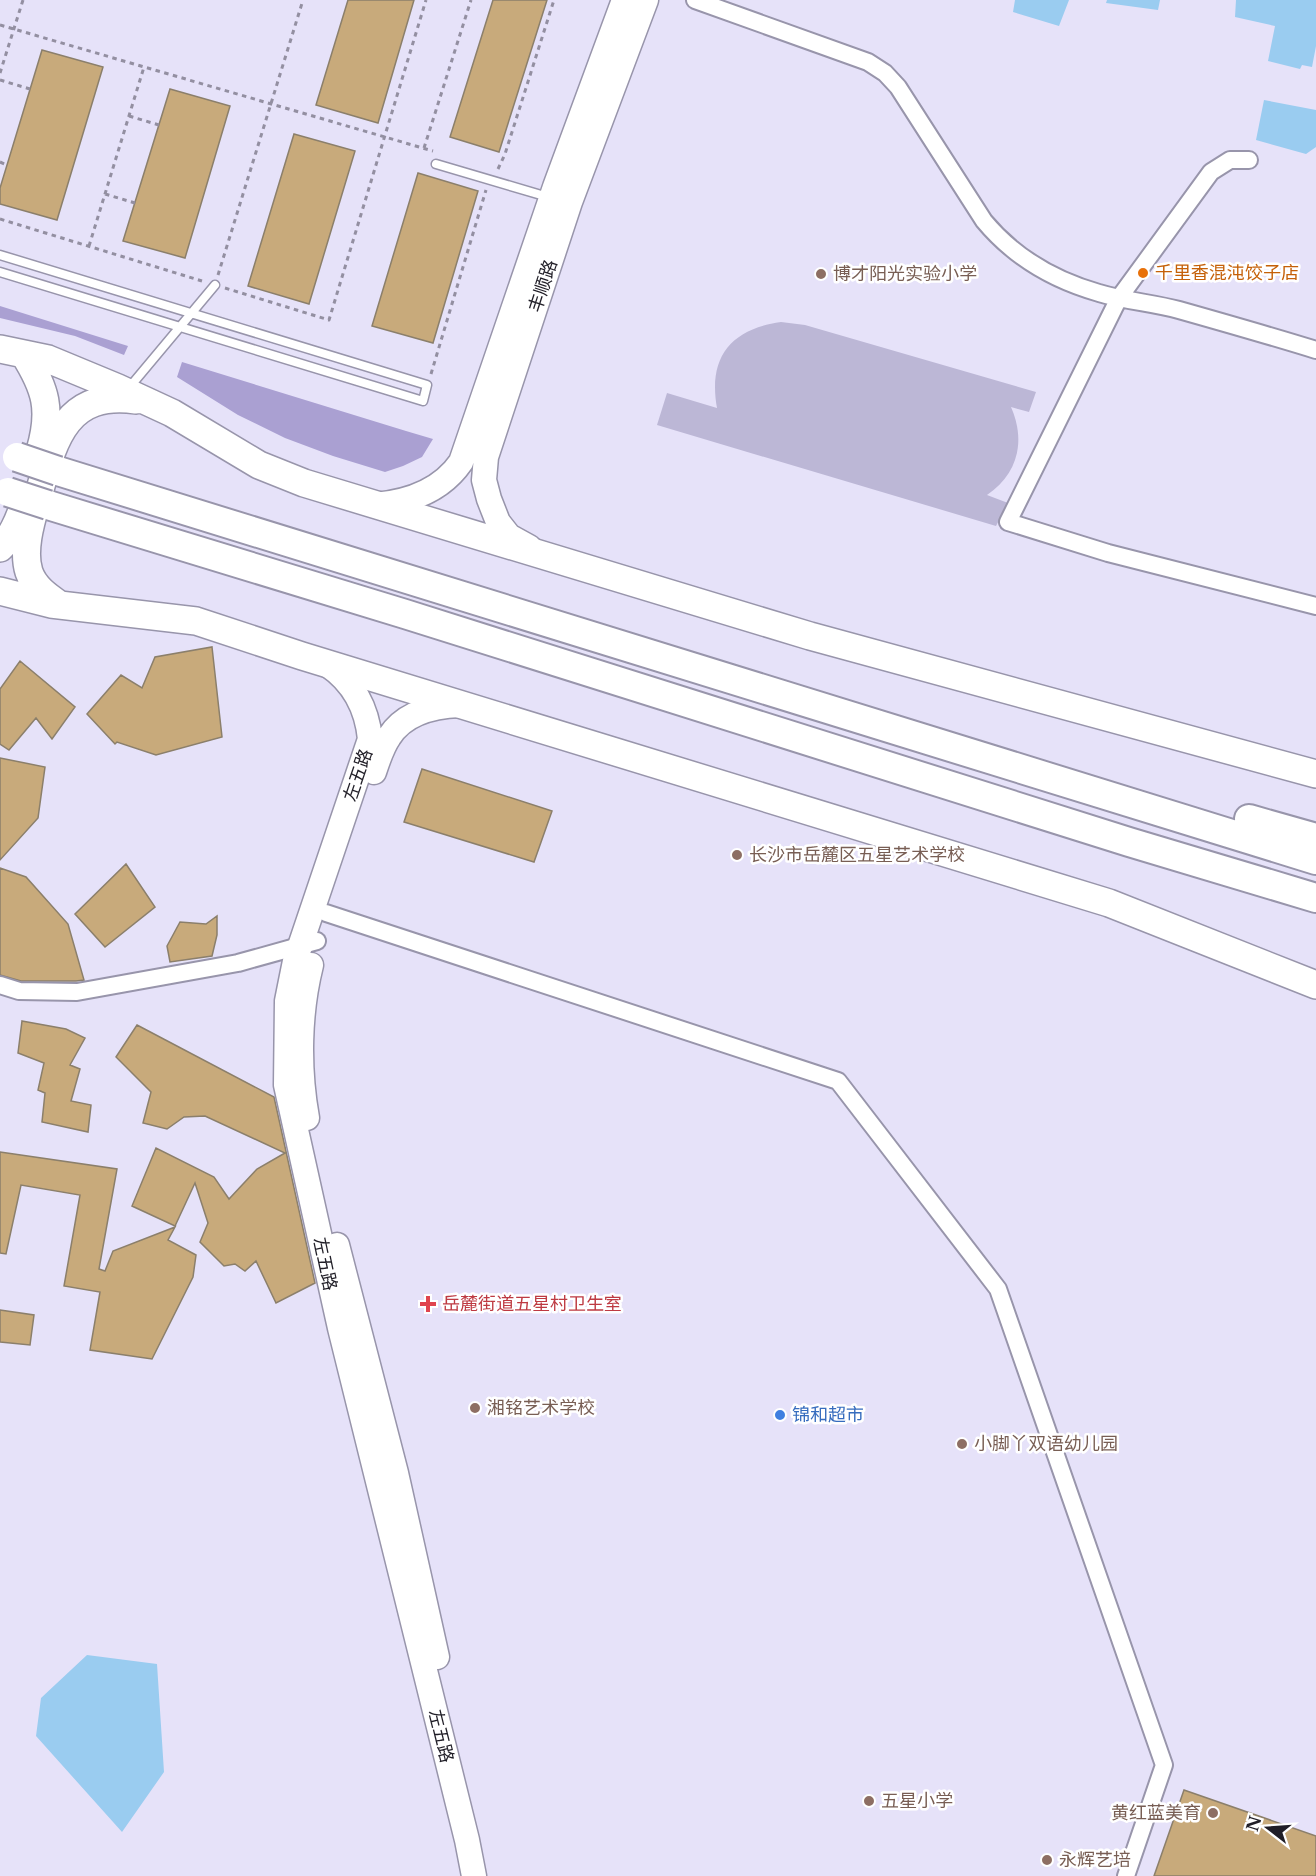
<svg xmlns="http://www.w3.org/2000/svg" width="1316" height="1876" font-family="'Libre Baskerville','Noto Sans SC',serif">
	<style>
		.green { fill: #bcb7d6 }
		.forest { fill: #aaa0d2 }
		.water { fill: #9accf0 }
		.building { fill: #c8aa7b; stroke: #8b7f6b; stroke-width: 1.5 }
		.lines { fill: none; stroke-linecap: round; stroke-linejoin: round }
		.service-casing { stroke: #9895ab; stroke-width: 11 }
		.minor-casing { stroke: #9895ab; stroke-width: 20 }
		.secondary-casing { stroke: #9895ab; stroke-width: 27 }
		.primary-casing { stroke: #9895ab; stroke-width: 30 }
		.trunk-casing { stroke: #9895ab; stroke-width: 32 }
		.path { stroke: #938fa1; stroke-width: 3; stroke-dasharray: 4.5 4.5; stroke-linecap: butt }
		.service { stroke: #fff; stroke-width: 8 }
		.minor { stroke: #fff; stroke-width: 16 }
		.secondary { stroke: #fff; stroke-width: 24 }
		.primary { stroke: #fff; stroke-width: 27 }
		.trunk { stroke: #fff; stroke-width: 28 }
		.trunk-bridge-casing { stroke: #9895ab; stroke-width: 32; stroke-linecap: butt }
		.trunk-bridge { stroke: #fff; stroke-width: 28 }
		.food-dot { fill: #e8710a; stroke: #fff; stroke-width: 2 }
		.education-dot { fill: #8d6e63; stroke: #fff; stroke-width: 2 }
		.health-dot { fill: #e0444e; stroke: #fff; stroke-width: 2 }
		.shop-dot { fill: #3f7fe0; stroke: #fff; stroke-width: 2 }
		.labels { text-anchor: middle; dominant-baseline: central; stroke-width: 5; stroke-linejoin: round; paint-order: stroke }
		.food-label { font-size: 18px; fill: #c56008; stroke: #fff; text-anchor: start }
		.education-label { font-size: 18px; fill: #785e54; stroke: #fff; text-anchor: start }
		.street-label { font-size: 18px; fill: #201e27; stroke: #fff }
		.health-label { font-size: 18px; fill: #be3a42; stroke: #fff; text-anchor: start }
		.shop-label { font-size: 18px; fill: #366cbe; stroke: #fff; text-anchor: start }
	</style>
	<rect width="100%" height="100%" fill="#e6e2f9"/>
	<path class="green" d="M781,322L805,325L1036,392L1029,412L1011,407C1026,441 1018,474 987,495L1008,503L996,526L657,425L667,393L717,408C708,358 730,329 781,322Z"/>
	<path class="forest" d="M0,306L128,346L124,355L75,336L0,318Z
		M182,362L406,431L433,439L422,457L403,466L385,472L333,456L285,438L238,415L177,377Z"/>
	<path class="water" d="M1015,0H1069L1059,26L1013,12Z
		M1107,0H1160L1158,10L1106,3Z
		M1236,0H1316V46L1312,67L1302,65L1300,69L1268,61L1275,26L1235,17Z
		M1264,100L1316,110V147L1306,154L1256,140Z
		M87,1655L157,1664L164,1772L122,1832L36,1736L41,1698Z"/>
	<path class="building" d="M348,0H414L378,123L316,105Z
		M493,0H547L499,152L450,137Z
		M42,50L103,67L57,220L0,204V188Z
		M170,89L230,106L185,258L123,241Z
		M294,134L355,151L309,304L248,286Z
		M418,173L478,191L433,343L372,326Z
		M212,647L222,737L156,755L117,742L115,744L87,714L121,675L142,688L155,657Z
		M20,661L75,707L52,739L36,718L9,750L0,744V689Z
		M0,758L45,767L38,818L0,860Z
		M422,769L552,811L534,862L404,822Z
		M126,864L155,907L105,947L75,914Z
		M0,868L26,877L68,924L84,980L76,981H21L0,975Z
		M217,916V935L212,956L170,962L167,946L180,922L206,924Z
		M22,1021L66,1029L85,1038L70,1065L80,1069L71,1101L91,1105L88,1132L42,1122L45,1093L38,1090L44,1063L18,1053Z
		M137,1025L274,1097L315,1283L276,1303L256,1261L245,1271L235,1264L224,1266L200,1242L208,1223L195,1183L175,1226L132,1206L156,1148L214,1177L229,1199L257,1169L285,1153L205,1116L184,1117L167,1129L143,1123L151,1092L116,1057Z
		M0,1152L117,1169L99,1269L105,1271L113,1251L175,1227L168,1240L196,1255L193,1277L152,1359L90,1350L100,1292L64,1286L80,1195L21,1185L6,1254L0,1253Z
		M0,1310L34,1315L30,1345L0,1342Z
		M1184,1790L1316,1836V1876H1154Z"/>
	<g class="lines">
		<g class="service-casing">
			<path id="service" d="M436,164L548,197
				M0,255L427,385L423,401L0,272
				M128,389L215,285"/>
		</g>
		<g class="minor-casing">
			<path id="minor" d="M695,0L868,62L885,73L898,87L984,221C1014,257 1053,280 1099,293C1125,301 1153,303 1179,310C1225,323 1271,336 1316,350
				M1249,160H1230L1211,172L1119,298L1008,522L1108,553L1316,606
				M326,913L838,1081L998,1289L1164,1765L1126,1876
				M0,985L19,991L77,992L238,963L317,941"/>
		</g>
		<g class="secondary-casing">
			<path id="secondary" d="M375,505C409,502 441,491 461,462L555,187L624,0
				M529,547L509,536L498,522L489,499L484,480L486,457L570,202L646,0
				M328,665C353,682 367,708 370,739L295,961L287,1001L286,1085L340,1328L467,1840L474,1876
				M374,772C378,760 382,747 389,737C404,713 434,706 460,705
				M307,1118C298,1068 299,1013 311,965
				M337,1245L396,1473L437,1657"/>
		</g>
		<g class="primary-casing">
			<path id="primary" d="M0,349L48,359L118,388L172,413L259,465L304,483L810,636L1316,774
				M24,354C46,389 52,410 40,451
				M0,548C12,536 18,522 24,505
				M0,591L51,604L196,621L302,656L1109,903L1316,985
				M60,605C47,596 34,587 29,572C22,550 31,521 37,500C53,444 63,390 136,400"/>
		</g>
		<g class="trunk-casing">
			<path id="trunk" d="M58,471L1316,860
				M48,505L405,614L1129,842L1316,898
				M1249,819L1316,838"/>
		</g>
		<path class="path" d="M0,25L433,151
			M0,73L23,0
			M0,80L30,89
			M129,116L159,125
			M424,148L471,0
			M0,162L7,165
			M498,169L505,154L554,0
			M105,194L135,203
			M0,219L202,281
			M89,246L144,67
			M218,275L303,0
			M225,288L329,320L426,0
			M431,374L486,190"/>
		<use href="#service" class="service"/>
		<use href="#minor" class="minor"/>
		<use href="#secondary" class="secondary"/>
		<use href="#primary" class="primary"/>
		<use href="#trunk" class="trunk"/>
		<g class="trunk-bridge-casing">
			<path id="trunk-bridge" d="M17,457L58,471
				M8,492L48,505"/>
		</g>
		<use href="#trunk-bridge" class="trunk-bridge"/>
	</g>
	<circle class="food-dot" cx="1143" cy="273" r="6"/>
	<g class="education-dot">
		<circle cx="821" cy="274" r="6"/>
		<circle cx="737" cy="855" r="6"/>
		<circle cx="475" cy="1408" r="6"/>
		<circle cx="962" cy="1444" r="6"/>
		<circle cx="869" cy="1801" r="6"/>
		<circle cx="1213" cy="1813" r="6"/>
		<circle cx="1047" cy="1860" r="6"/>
	</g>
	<path class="health-dot" d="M425 1295h6v6h6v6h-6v6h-6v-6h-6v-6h6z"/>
	<circle class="shop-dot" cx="780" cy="1415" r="6"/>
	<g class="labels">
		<g class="food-label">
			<text x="1155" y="273">千里香混沌饺子店</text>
		</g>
		<g class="education-label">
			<text x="833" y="274">博才阳光实验小学</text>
			<text x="749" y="855">长沙市岳麓区五星艺术学校</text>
			<text x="487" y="1408">湘铭艺术学校</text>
			<text x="974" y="1444">小脚丫双语幼儿园</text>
			<text x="881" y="1801">五星小学</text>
			<text x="1201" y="1813" text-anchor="end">黄红蓝美育</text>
			<text x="1059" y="1860">永辉艺培</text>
		</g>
		<g class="street-label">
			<text transform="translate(543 286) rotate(-72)">丰顺路</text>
			<text transform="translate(358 775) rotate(-71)">左五路</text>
			<text transform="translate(325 1264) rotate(78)">左五路</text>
			<text transform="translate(441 1736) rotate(76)">左五路</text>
		</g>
		<g class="health-label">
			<text x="442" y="1304">岳麓街道五星村卫生室</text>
		</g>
		<g class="shop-label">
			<text x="792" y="1415">锦和超市</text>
		</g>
	</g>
	<g transform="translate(1268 1828) rotate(287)" stroke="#ffffff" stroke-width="4.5" paint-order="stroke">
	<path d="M0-4.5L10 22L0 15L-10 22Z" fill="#201e27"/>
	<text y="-9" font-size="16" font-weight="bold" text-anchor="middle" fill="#201e27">N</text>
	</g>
</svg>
